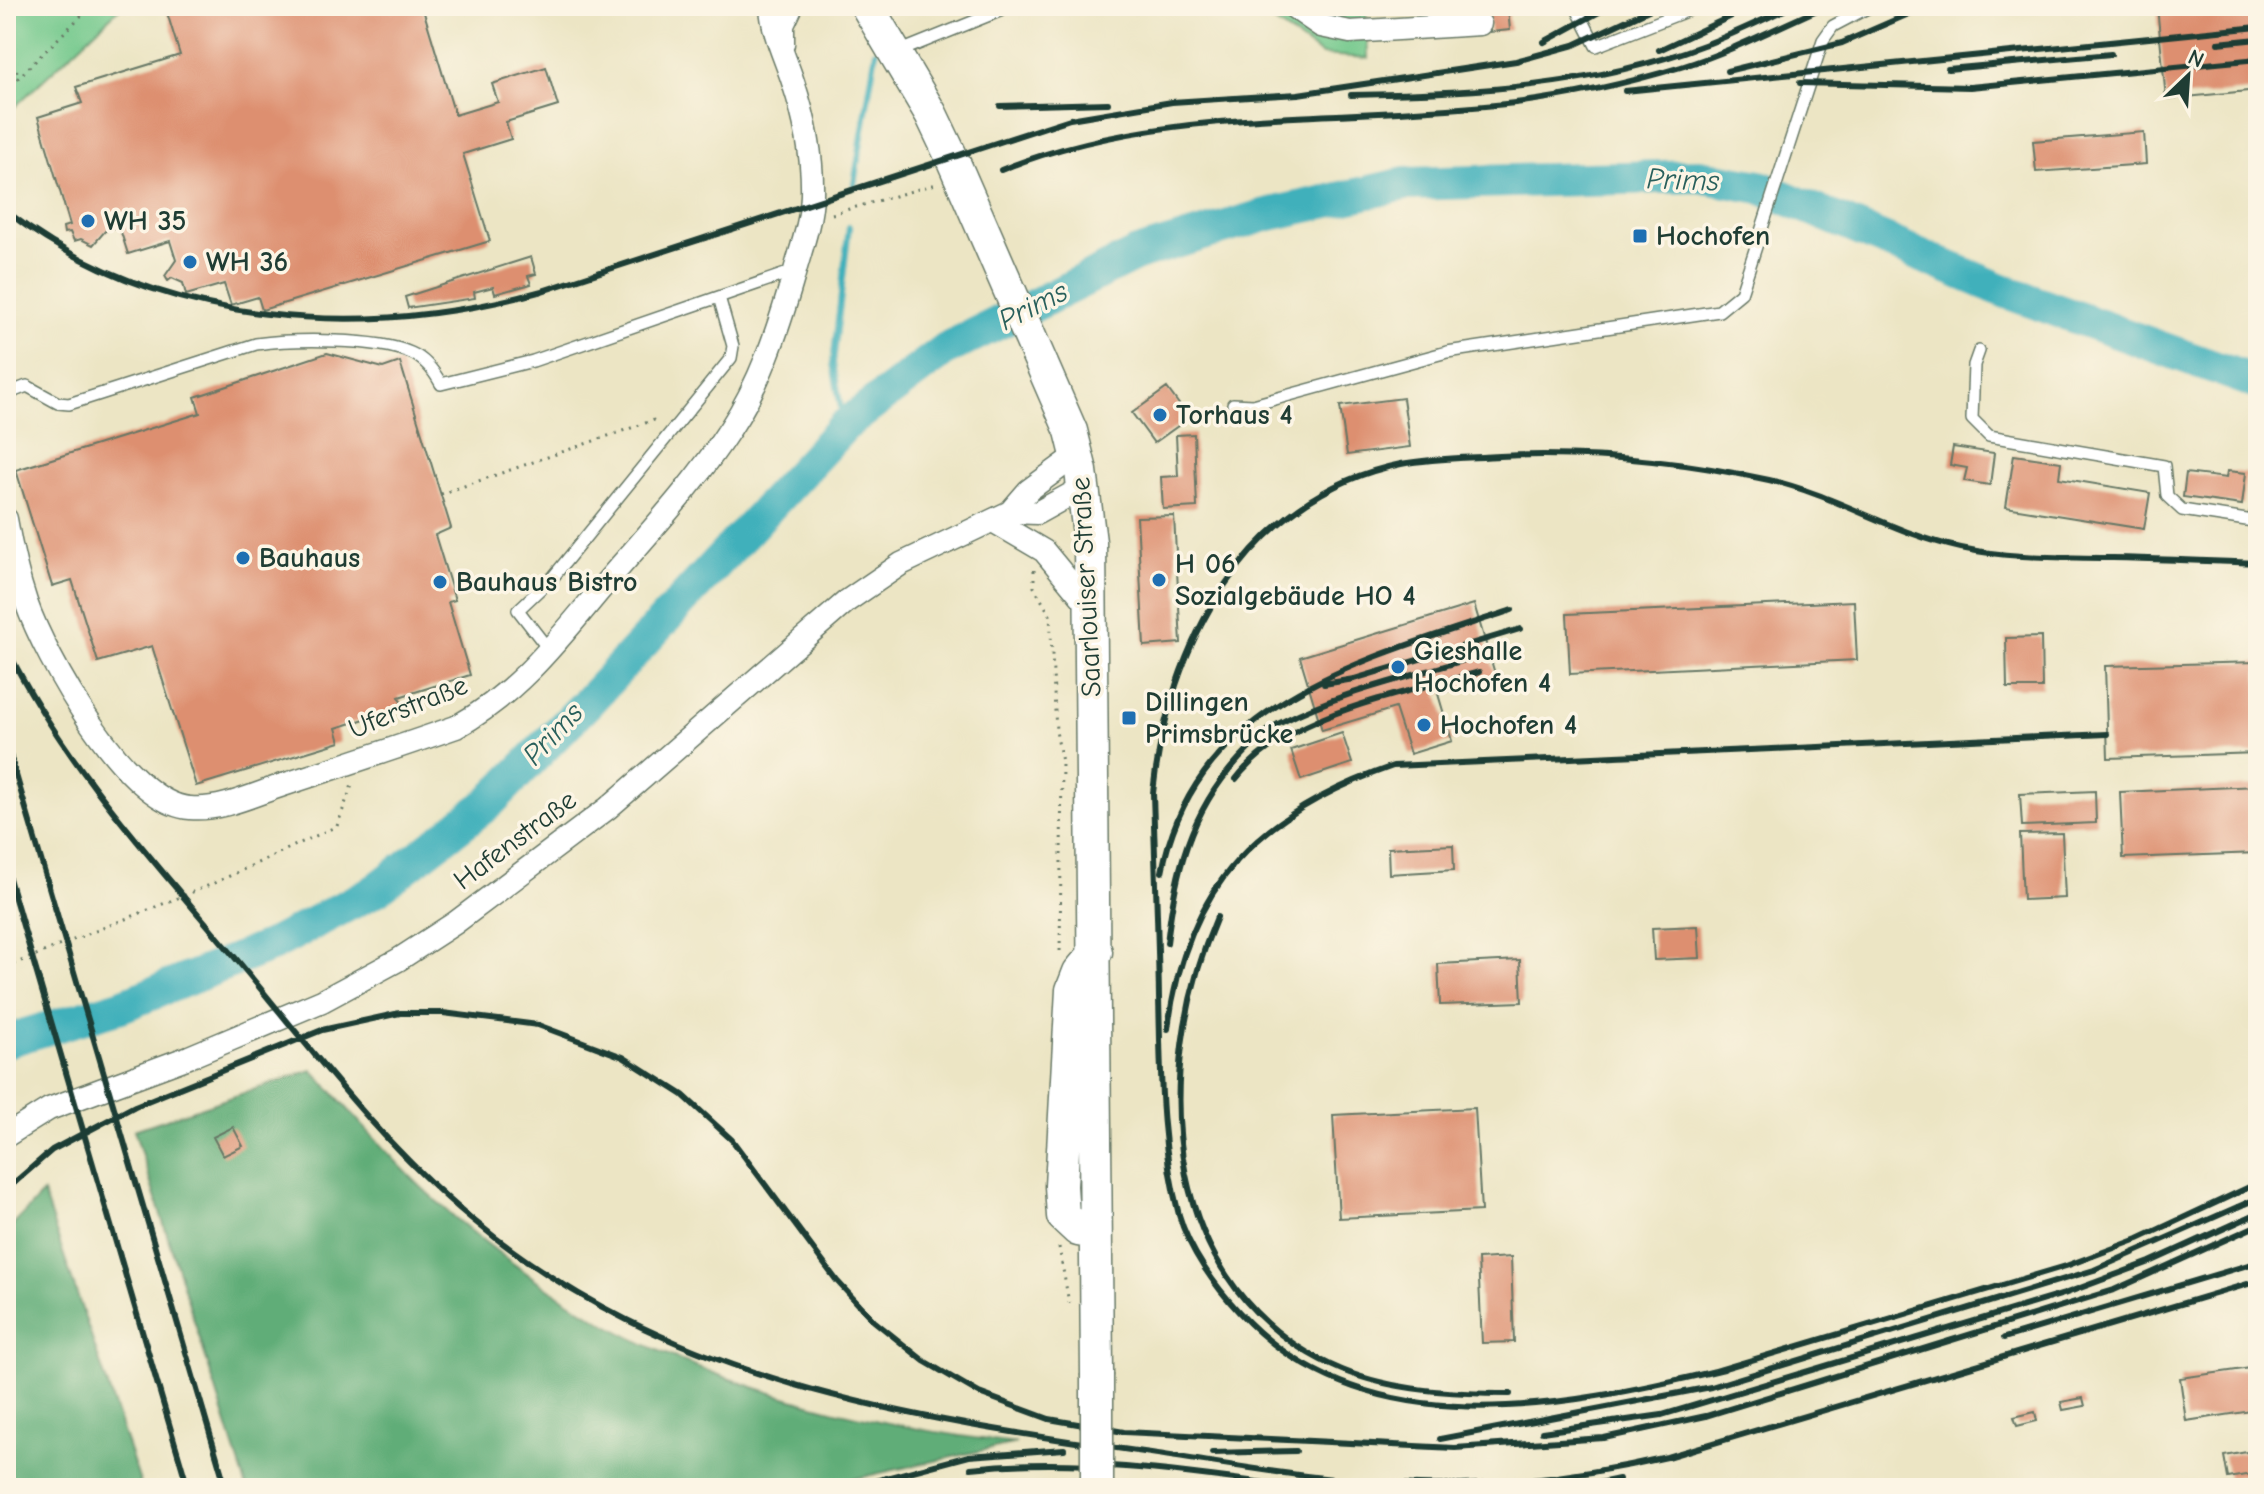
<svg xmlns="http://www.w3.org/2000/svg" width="2264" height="1494" font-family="'Comic Neue',sans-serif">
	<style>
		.green { fill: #75c98d; stroke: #4a8360; stroke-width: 2 }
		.forest { fill: #60ad78; stroke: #407556; stroke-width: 2 }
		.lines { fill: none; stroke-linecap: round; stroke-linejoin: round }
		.stream { stroke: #41b0bb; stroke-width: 6 }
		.river { stroke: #41b0bb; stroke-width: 34 }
		.building { fill: #dd8f6f }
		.service-casing { stroke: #677866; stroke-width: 14 }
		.minor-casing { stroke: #677866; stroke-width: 25 }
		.secondary-casing { stroke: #677866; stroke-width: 35 }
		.path { stroke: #677866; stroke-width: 3; stroke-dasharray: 2 6; stroke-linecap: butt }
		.service { stroke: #fff; stroke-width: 11 }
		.minor { stroke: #fff; stroke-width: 22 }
		.secondary { stroke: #fff; stroke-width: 32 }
		.rail { stroke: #1f3d34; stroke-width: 6 }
		.secondary-bridge-casing { stroke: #677866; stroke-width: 35; stroke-linecap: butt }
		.secondary-bridge { stroke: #fff; stroke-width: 32 }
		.poi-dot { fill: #1f6fb2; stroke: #fcf5e5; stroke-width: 3 }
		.labels { text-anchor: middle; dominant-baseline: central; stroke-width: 7; stroke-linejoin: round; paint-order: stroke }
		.poi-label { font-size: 28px; font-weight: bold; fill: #1f3d34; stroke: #fcf5e5; text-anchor: start }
		.street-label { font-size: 28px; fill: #1f3d34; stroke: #fcf5e5 }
		.water-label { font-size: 30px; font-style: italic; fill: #29605c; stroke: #fcf5e5 }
	</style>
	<rect width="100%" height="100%" fill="#fcf5e5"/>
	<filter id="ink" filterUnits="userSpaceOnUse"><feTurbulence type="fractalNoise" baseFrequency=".0125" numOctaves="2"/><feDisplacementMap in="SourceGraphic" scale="16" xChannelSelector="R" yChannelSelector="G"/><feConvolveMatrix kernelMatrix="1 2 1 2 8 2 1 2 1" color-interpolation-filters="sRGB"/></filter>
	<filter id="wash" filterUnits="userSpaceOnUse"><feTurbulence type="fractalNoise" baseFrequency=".006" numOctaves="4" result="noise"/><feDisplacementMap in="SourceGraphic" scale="32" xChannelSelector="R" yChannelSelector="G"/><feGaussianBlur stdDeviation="1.8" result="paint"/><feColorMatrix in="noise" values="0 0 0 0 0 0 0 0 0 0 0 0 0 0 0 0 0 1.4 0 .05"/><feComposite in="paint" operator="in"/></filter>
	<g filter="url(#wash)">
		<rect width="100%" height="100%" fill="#ece5c4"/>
		<path class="green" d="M6,6H122L6,115Z
			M1251,6H1366L1368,58L1322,55Z"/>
		<path class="forest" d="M312,1070C352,1112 390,1159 433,1198C495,1255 587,1320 664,1353C771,1400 900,1431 1016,1443L812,1488H247L134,1130Z
			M43,1193L142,1488H6V1232Z"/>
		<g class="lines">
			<path class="stream" d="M854,184L876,51
				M844,426L833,363L849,227
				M735,1488L757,1482L799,1488"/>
			<path class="river" d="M6,1041L121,1006L270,946L376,890L490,802L589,701L844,426L946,349L1137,254L1266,215L1405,184L1699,176L1760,187L2009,293L2258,383"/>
		</g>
		<g id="blocks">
			<path class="building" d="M165,6H422L455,115L498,102L492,84L546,67L558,106L506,122L511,139L463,154L490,241L262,310L258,297L231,305L224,284L186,295L183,283L172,278L168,281L165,276L176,260L170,241L128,254L119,226L105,231L93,245L81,239L74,241L70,232L64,233L63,227L70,225L38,117L82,103L76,87L180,55Z
				M2157,6H2258V90L2166,99Z
				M1508,9L1510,30L1490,32L1488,11Z
				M2144,132L2146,164L2036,172L2033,141Z
				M531,257L536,274L528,276L531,284L495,294L493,287L474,292L475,298L408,308L405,297Z
				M327,353L383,368L400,362L451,528L435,535L455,600L448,602L470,675L399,697L403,707L336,728L340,742L196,786L152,646L98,662L72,580L52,586L16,470L200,413L195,397Z
				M1167,388L1189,418L1154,443L1132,413Z
				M1403,398L1410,447L1347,455L1340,406Z
				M1194,434L1197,507L1163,509L1161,477L1178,476L1176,435Z
				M1953,447L1994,453L1990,485L1964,481L1967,468L1950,465Z
				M2014,455L2061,462L2059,478L2150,493L2144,529L2006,507Z
				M2227,471L2246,473L2242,505L2183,497L2186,473L2226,478Z
				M1174,516L1181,643L1144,646L1137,517Z
				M1854,601L1857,660L1570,674L1567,614Z
				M1474,604L1496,677L1438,694L1452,741L1410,754L1395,708L1322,730L1300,657Z
				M2041,637L2042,688H2007L2006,638Z
				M2258,662V753L2108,758L2105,666Z
				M1342,733L1352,763L1301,780L1291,750Z
				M2258,786V853L2123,858L2120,792Z
				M2095,791L2096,823L2022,826L2020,794Z
				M2062,833L2065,898L2023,900L2020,834Z
				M1453,845L1454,870L1389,874L1388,848Z
				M1698,926L1700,958L1654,960L1652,928Z
				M1520,960L1522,1002L1440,1005L1438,964Z
				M1475,1108L1481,1211L1339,1218L1333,1115Z
				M233,1127L243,1146L223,1156L213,1137Z
				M1511,1257L1514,1342L1482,1343L1478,1259Z
				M2258,1367V1410L2186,1421L2180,1378Z
				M2083,1398L2085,1406L2063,1410L2061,1402Z
				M2035,1412L2037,1421L2017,1426L2014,1417Z
				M2258,1450V1473L2228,1478L2224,1456Z"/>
		</g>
	</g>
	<g filter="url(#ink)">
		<use href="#blocks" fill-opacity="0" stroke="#677866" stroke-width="2"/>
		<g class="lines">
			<g class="service-casing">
				<path id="service" d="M1576,7L1596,46L1699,6
					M908,48L1012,6
					M1979,351L1974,365L1972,419L1989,436L2164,466L2167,496L2182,510L2253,521L2258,504
					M6,401L14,391L27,386L58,403L69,404L256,344C293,339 378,338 411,353C425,359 434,371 441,384L533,361L794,271
					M1233,404L1253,405L1447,352L1719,311L1741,293L1823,40L1833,26L1871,6
					M549,650L518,610L554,576L731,358L733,346L719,297"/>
			</g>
			<g class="minor-casing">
				<path id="minor" d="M1292,6L1321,26L1350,32L1480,24
					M783,44V25L792,6
					M1010,512L1037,513L1084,487
					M6,519C11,548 17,575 26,602C45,657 126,804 190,808C221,811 255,794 283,785C341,766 399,747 456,727C518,693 559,639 604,585C647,535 694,485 730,429C760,384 778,330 793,278C800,251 811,224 812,195C813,157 805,118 793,82C785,57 772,32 771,6
					M993,521L1044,551L1091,608
					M6,1136L49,1109L189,1057L322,1001L398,960L455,923L608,808L847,601L901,564L1010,512L1029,490L1078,454"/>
			</g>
			<g class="secondary-casing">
				<path id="secondary" d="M867,6L931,114L951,156L1071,431L1081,471L1090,542L1097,1374
					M1095,1233L1078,1230L1063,1216L1061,1186L1072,990L1079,972L1096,952"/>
			</g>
			<path class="path" d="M6,58L19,74
				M6,90L85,12L84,6
				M832,214L936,184
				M441,494L657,419
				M1034,570V587L1050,615L1056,731L1062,762L1060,954
				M6,967L210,885L337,826L352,785
				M1059,1247L1069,1303"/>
			<use href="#service" class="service"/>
			<use href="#minor" class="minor"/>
			<use href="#secondary" class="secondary"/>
			<path class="rail" d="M1544,42L1610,6
				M2218,43L2258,39
				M1659,50L1753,6
				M1948,69L2111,54
				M1727,71L1842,43L1927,6
				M1800,83L1970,87L2258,59
				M1625,91L2258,27
				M1351,95C1470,93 1591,88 1704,45C1734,34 1764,19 1793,6
				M1000,106L1108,103
				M1001,170C1162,104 1346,123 1515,103C1570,96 1628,83 1681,67C1730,52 1778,27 1826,6
				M6,211C157,328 363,341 542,291L1070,119L1172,102L1298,94L1516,61L1574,45L1657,6
				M6,647C64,764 154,861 237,960C311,1049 382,1145 472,1219C669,1383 906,1418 1151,1453C1240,1466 1330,1483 1419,1485C1504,1487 1585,1476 1667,1457L2258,1281
				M1324,684L1354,679L1520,629
				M6,741L226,1488
				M1236,779C1288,712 1401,695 1479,672
				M6,868L188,1488
				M1162,872C1194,699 1370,658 1512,610
				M1217,917C1149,1075 1160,1293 1342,1370C1393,1391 1455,1394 1510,1394
				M1167,943C1175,874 1189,813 1238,760C1251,746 1266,729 1284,721C1343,691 1412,677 1474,657
				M1168,1029C1186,884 1260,812 1393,766L2107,734
				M6,1190L52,1150L135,1106L322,1030L400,1013H443L538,1025L623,1057L683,1095L732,1140L837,1281L874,1321L924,1361L979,1393L1049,1419L1124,1432L1455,1448L1604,1438L1706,1416L2114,1290L2258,1225
				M2004,1338L2258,1262
				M1724,1369C1564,1408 1364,1449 1239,1312C1215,1286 1189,1250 1179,1215C1160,1144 1161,1071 1159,998C1158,930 1155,861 1153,793C1168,647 1246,495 1401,464C1434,458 1467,458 1500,456C1590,452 1681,461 1769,480C1836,495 1894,534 1961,548C2011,559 2062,557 2113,558C2161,559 2210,561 2258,563
				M1715,1371L2066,1266L2138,1239L2258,1183
				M1542,1432L1662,1415L2064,1294L2150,1262L2258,1213
				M1440,1439L1711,1387L2094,1270L2258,1198
				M1212,1453L1296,1451
				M971,1468C1082,1456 1191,1473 1301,1488
				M849,1488L969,1456L1064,1449
				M1576,1488L1619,1479"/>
			<g class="secondary-bridge-casing">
				<path id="secondary-bridge" d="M1097,1488V1374"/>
			</g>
			<use href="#secondary-bridge" class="secondary-bridge"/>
		</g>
	</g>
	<g class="poi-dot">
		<circle cx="88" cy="221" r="8"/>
		<rect x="1632" y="228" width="16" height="16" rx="4"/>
		<circle cx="190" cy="262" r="8"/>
		<circle cx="1160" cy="415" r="8"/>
		<circle cx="243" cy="558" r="8"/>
		<circle cx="1159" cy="580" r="8"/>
		<circle cx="440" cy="582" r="8"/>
		<circle cx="1398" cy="667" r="8"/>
		<rect x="1121" y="710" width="16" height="16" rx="4"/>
		<circle cx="1424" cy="725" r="8"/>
	</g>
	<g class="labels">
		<g class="poi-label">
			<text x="104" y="221">WH 35</text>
			<text x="1656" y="236">Hochofen</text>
			<text x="206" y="262">WH 36</text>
			<text x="1176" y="415">Torhaus 4</text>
			<text x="259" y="558">Bauhaus</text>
			<text x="1175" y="564">H 06<tspan x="1175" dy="32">Sozialgebäude HO 4</tspan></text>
			<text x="456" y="582">Bauhaus Bistro</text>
			<text x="1414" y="651">Gieshalle<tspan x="1414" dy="32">Hochofen 4</tspan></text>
			<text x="1145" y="702">Dillingen<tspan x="1145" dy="32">Primsbrücke</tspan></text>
			<text x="1440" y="725">Hochofen 4</text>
		</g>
		<g class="street-label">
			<text transform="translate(1086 587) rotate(-93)">Saarlouiser Straße</text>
			<text transform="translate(408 707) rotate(-22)">Uferstraße</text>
			<text transform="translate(515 840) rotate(-37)">Hafenstraße</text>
		</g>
		<g class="water-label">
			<text transform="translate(1683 180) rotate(2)">Prims</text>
			<text transform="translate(1033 306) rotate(-27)">Prims</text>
			<text transform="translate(553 734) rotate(-47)">Prims</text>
		</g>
	</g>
	<rect width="2264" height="1494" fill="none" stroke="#fcf5e5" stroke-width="32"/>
	<g transform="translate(2188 76) rotate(25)" stroke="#fcf5e5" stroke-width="6" paint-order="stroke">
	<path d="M0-6L14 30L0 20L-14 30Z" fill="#1f3d34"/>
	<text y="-12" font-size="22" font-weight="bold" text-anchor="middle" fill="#1f3d34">N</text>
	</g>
</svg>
